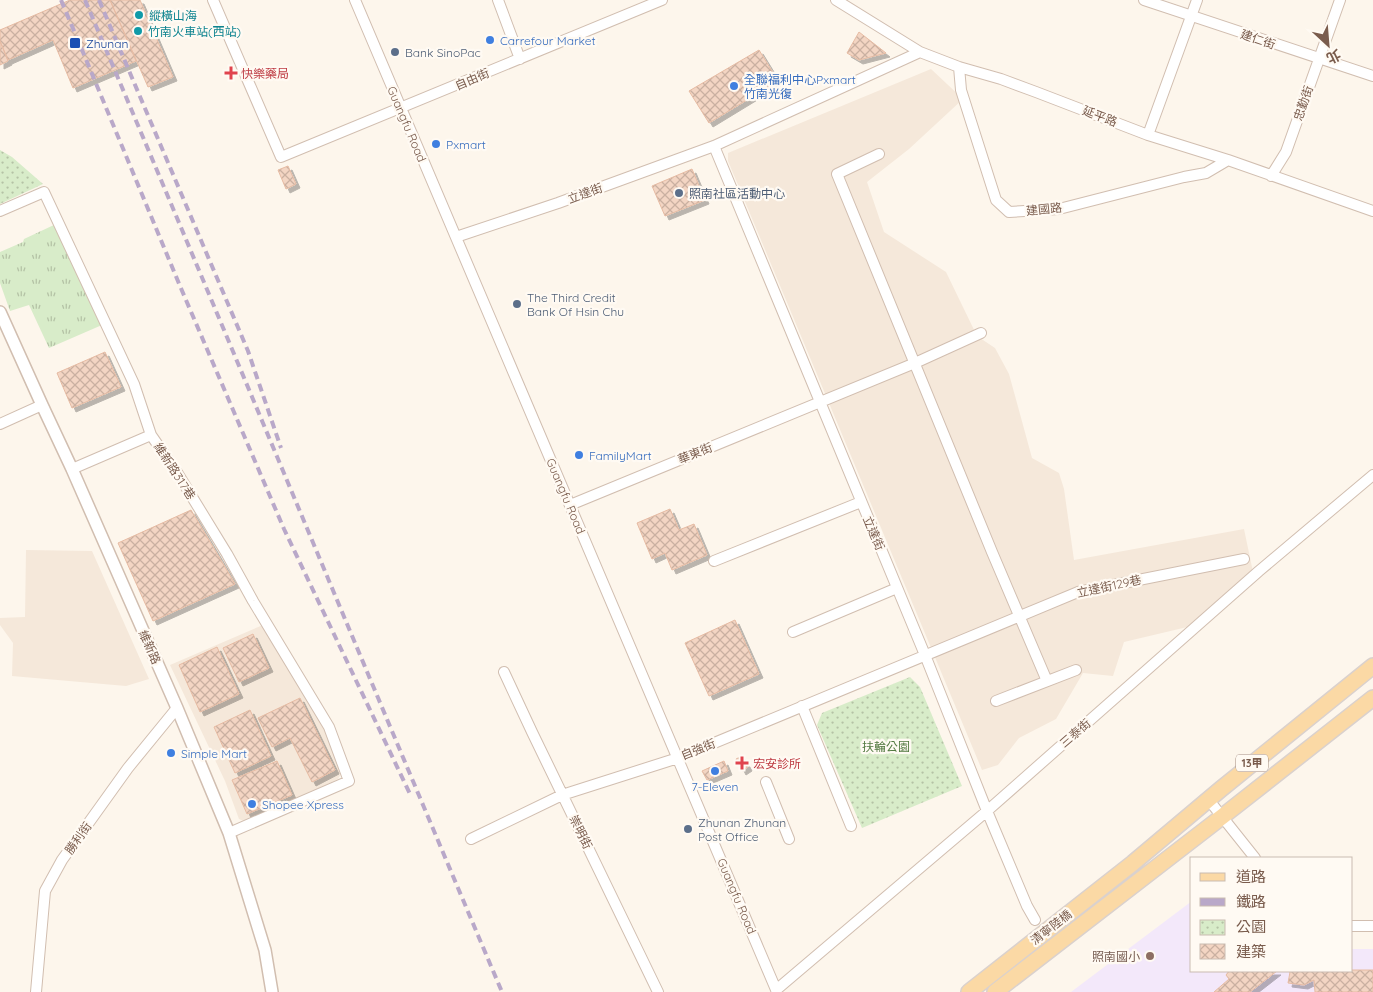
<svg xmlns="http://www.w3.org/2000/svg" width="1373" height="992" font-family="Quicksand,'Noto Sans TC',sans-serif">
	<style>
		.residential { fill: #f5e8da }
		.education { fill: #f3e8fa }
		.grass { fill: url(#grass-tufts) }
		.park { fill: url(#park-dots) }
		.building { fill: url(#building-cross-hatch); stroke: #e6bba3; filter: url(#shadow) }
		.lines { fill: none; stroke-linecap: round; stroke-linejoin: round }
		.minor-casing { stroke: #d1beb0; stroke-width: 12 }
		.tertiary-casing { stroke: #d1beb0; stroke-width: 14 }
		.primary-casing { stroke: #dad1cd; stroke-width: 18 }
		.minor { stroke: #fff; stroke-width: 10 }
		.tertiary { stroke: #fff; stroke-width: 11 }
		.primary { stroke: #fbd9a5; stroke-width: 15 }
		.rail { stroke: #b9a8c9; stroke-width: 4; stroke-dasharray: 8 5; stroke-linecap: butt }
		.culture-dot { fill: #0f9aa8; stroke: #fffaf3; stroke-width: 2 }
		.shop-dot { fill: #3f7fe0; stroke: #fffaf3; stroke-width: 2 }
		.transit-dot { fill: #1a4fb4; stroke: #fffaf3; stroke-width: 2 }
		.service-dot { fill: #5c6f8a; stroke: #fffaf3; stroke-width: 2 }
		.health-dot { fill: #e0444e; stroke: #fffaf3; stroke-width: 2 }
		.education-dot { fill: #8d6e63; stroke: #fffaf3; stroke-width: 2 }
		.labels { text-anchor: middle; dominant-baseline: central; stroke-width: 4.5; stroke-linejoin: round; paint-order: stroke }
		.shield { fill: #fffaf3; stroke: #a28b7f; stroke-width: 1 }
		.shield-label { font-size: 11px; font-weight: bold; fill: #7a5c4d }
		.culture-label { font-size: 12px; fill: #0d838f; stroke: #fffaf3; text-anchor: start }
		.street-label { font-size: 12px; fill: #7a5c4d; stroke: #fffaf3 }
		.shop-label { font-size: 12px; fill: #366cbe; stroke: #fffaf3; text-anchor: start }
		.transit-label { font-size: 12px; fill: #164399; stroke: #fffaf3; text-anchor: start }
		.service-label { font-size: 12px; fill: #4e5e75; stroke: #fffaf3; text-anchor: start }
		.health-label { font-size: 12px; fill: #be3a42; stroke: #fffaf3; text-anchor: start }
		.park-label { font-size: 12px; fill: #537a41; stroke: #fffaf3 }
		.education-label { font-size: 12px; fill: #785e54; stroke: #fffaf3; text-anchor: end }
	</style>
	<defs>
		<pattern id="grass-tufts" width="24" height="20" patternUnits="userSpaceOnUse" patternTransform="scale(1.25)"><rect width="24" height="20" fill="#d8ecc9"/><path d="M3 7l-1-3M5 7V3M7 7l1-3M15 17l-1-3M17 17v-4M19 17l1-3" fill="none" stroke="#b4c2a5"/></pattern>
		<pattern id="park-dots" width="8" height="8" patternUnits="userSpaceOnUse" patternTransform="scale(1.25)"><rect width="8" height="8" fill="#d8ecc9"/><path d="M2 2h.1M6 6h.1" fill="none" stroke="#b4c2a5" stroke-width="1.8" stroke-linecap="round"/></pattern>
		<pattern id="building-cross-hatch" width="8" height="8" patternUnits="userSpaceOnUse" patternTransform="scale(1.25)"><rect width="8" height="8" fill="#f3d5c3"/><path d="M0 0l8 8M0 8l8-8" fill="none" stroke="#cab0a1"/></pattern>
		<filter id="shadow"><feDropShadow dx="4" dy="4" stdDeviation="0" flood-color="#0004"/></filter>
	</defs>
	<rect width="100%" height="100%" fill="#fdf6ec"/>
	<path class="residential" d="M931,69L963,99L909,149L867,182L884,232L946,272L977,336L995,348L1009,374L1032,458L1059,473L1064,489L1074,560L1244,529L1253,572L1200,624L1124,642L1113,676L1083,673L1056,719L1019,738L998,765L982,770L728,161V153Z
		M26,550L92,551L149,679L126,686L12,676L13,643L0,625V618L25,617Z
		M263,625L323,723L342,772L338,779L246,822L239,819L225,781L170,665Z"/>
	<path class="education" d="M1192,901V971H1352V949H1373V992H1071Z"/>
	<path class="grass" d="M56,224L102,325L49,348L29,305L10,311L0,283V252L23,242L24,239Z"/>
	<path class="park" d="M0,150L12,157L43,184L0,204Z
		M910,677L920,687L962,786L862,828L817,725L822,713Z"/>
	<path class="building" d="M70,0H110L136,61L73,88L53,40L8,60L0,41V30Z
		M110,0H140L173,77L148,87Z
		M859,32L886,53L859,60L847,53Z
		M0,41L8,61L0,65Z
		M759,50L778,81L709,123L689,91Z
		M288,166L296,184L286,189L278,170Z
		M692,169L705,200L665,216L652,186Z
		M105,352L121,387L72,408L57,373Z
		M670,509L679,530L694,524L707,555L672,570L665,553L652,559L637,523Z
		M191,510L235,584L153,621L118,543Z
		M735,620L759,674L709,696L685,643Z
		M253,634L269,668L239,682L223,648Z
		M217,647L239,694L200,712L179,665Z
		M300,698L335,770L312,782L290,738L272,747L258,718Z
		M250,710L271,756L235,773L214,727Z
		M742,756L748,767L742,771L736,759Z
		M277,761L292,795L247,814L232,780Z
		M724,761L728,771L707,780L702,771Z
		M1352,970H1373V992H1315L1314,980L1304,985L1288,983L1290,972L1287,971H1352Z
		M1229,971H1277L1250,992H1214L1229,979L1226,975Z"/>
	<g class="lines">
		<g class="minor-casing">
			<path id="minor" d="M213,0L281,157L662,0
				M355,0L777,992
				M498,0L520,59
				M836,0L920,52L959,67L1001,79L1036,92L1148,135L1228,160L1373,211
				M1144,0L1373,76
				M959,67L961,90L996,200L1009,212L1059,209L1184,177L1206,173L1228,160
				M1148,135L1197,0
				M714,146L925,655L987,811L1027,906L1035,920
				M879,154L837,174L992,552L1047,681
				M1271,176L1286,152L1340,0
				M0,211L44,192L134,384L151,435L178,474L227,554L253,601L329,727L349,781L229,833
				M456,237L558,203L714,146L920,52
				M0,424L42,405
				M72,469L151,435
				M570,505L915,363L981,333
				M714,561L861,502
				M793,632L897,588
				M504,672L532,732L658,992
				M996,701L1076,670
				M802,706L851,826
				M766,782L789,839
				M1208,799L1255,858
				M471,839L562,795L678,758L1078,592L1244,559
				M1352,926H1373
				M776,990L987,811L1259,571L1373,475
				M36,992L45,891L62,860L128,768L177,708"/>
		</g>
		<g class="tertiary-casing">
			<path id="tertiary" d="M0,312L42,405L72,469L177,708L229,833L265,950L272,992"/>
		</g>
		<g class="primary-casing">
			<path id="primary" d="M969,992L1133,863L1221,789L1373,666
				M995,992L1223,816L1373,698"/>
		</g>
		<use href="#minor" class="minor"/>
		<use href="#tertiary" class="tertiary"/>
		<use href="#primary" class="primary"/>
		<path class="rail" d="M61,0L85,57L180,286L284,529L410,794
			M85,0C225,330 362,662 502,992
			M99,0L248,351L281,448"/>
	</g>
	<g class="culture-dot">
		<circle cx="139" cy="15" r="5"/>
		<circle cx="138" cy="31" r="5"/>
	</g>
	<g class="shop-dot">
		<circle cx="490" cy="40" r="5"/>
		<circle cx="734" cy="86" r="5"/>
		<circle cx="436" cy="144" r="5"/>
		<circle cx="579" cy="455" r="5"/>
		<circle cx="171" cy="753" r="5"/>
		<circle cx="715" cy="771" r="5"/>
		<circle cx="252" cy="804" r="5"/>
	</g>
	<rect class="transit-dot" x="69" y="37" width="12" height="12" rx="2.5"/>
	<g class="service-dot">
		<circle cx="395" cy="52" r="5"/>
		<circle cx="679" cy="193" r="5"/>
		<circle cx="517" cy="304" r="5"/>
		<circle cx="688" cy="829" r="5"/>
	</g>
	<g class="health-dot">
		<path d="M228.5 65.5h5v5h5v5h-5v5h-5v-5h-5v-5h5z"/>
		<path d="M739.5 755.5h5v5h5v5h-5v5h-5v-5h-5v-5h5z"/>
	</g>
	<circle class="education-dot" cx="1150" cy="956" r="5"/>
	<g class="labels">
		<rect class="shield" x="1236" y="754.5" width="32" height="17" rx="4"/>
		<g class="shield-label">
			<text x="1252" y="763">13甲</text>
		</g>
		<g class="culture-label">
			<text x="149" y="15">縱橫山海</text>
			<text x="148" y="31">竹南火車站(西站)</text>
		</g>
		<g class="street-label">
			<text transform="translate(1258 39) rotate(19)">建仁街</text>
			<text transform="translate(472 79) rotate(-23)">自由街</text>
			<text transform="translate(1303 103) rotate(-71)">忠勤街</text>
			<text transform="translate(1100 116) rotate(21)">延平路</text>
			<text transform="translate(407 124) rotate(67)">Guangfu Road</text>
			<text transform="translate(585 193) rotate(-20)">立達街</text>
			<text transform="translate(1044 209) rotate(-6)">建國路</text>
			<text transform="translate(695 453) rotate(-22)">華東街</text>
			<text transform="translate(175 471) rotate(57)">維新路317巷</text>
			<text transform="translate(566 496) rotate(67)">Guangfu Road</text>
			<text transform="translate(874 533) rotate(67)">立達街</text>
			<text transform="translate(1109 586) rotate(-12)">立達街129巷</text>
			<text transform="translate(150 647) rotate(66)">維新路</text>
			<text transform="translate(1075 733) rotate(-41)">三泰街</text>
			<text transform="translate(698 749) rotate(-22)">自強街</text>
			<text transform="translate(581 832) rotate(64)">崇明街</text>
			<text transform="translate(78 838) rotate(-55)">勝利街</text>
			<text transform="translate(737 896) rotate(67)">Guangfu Road</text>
			<text transform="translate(1051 927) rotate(-38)">清寧陸橋</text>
		</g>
		<g class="shop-label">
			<text x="500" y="40">Carrefour Market</text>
			<text x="744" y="79">全聯福利中心Pxmart<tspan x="744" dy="14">竹南光復</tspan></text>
			<text x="446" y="144">Pxmart</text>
			<text x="589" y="455">FamilyMart</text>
			<text x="181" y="753">Simple Mart</text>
			<text x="715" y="786" text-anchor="middle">7-Eleven</text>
			<text x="262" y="804">Shopee Xpress</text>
		</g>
		<g class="transit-label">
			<text x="86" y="43">Zhunan</text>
		</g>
		<g class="service-label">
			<text x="405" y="52">Bank SinoPac</text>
			<text x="689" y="193">照南社區活動中心</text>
			<text x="527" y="297">The Third Credit<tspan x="527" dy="14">Bank Of Hsin Chu</tspan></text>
			<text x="698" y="822">Zhunan Zhunan<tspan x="698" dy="14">Post Office</tspan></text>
		</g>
		<g class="health-label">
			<text x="241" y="73">快樂藥局</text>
			<text x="753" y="763">宏安診所</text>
		</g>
		<g class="park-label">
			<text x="886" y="746">扶輪公園</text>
		</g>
		<g class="education-label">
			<text x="1140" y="956">照南國小</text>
		</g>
	</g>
	<rect x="1190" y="857" width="162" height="115" fill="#fffaf3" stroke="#cabbb1"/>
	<rect x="1200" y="873" width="25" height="8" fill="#fbd9a5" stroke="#cabbb1"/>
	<text x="1236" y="882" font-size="15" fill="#7a5c4d">道路</text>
	<rect x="1200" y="898" width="25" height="8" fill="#b9a8c9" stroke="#cabbb1"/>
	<text x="1236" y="907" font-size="15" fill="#7a5c4d">鐵路</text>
	<rect x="1200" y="920" width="25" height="15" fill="url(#park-dots)" stroke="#cabbb1"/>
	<text x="1236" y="932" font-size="15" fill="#7a5c4d">公園</text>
	<rect x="1200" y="944" width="25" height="15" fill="url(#building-cross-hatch)" stroke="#cabbb1"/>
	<text x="1236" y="957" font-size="15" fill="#7a5c4d">建築</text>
	<g transform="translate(1328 45) rotate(154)" stroke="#fffaf3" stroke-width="4" paint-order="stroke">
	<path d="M0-4L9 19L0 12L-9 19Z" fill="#7a5c4d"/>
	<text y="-8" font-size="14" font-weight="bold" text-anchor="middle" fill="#7a5c4d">北</text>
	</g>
</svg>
